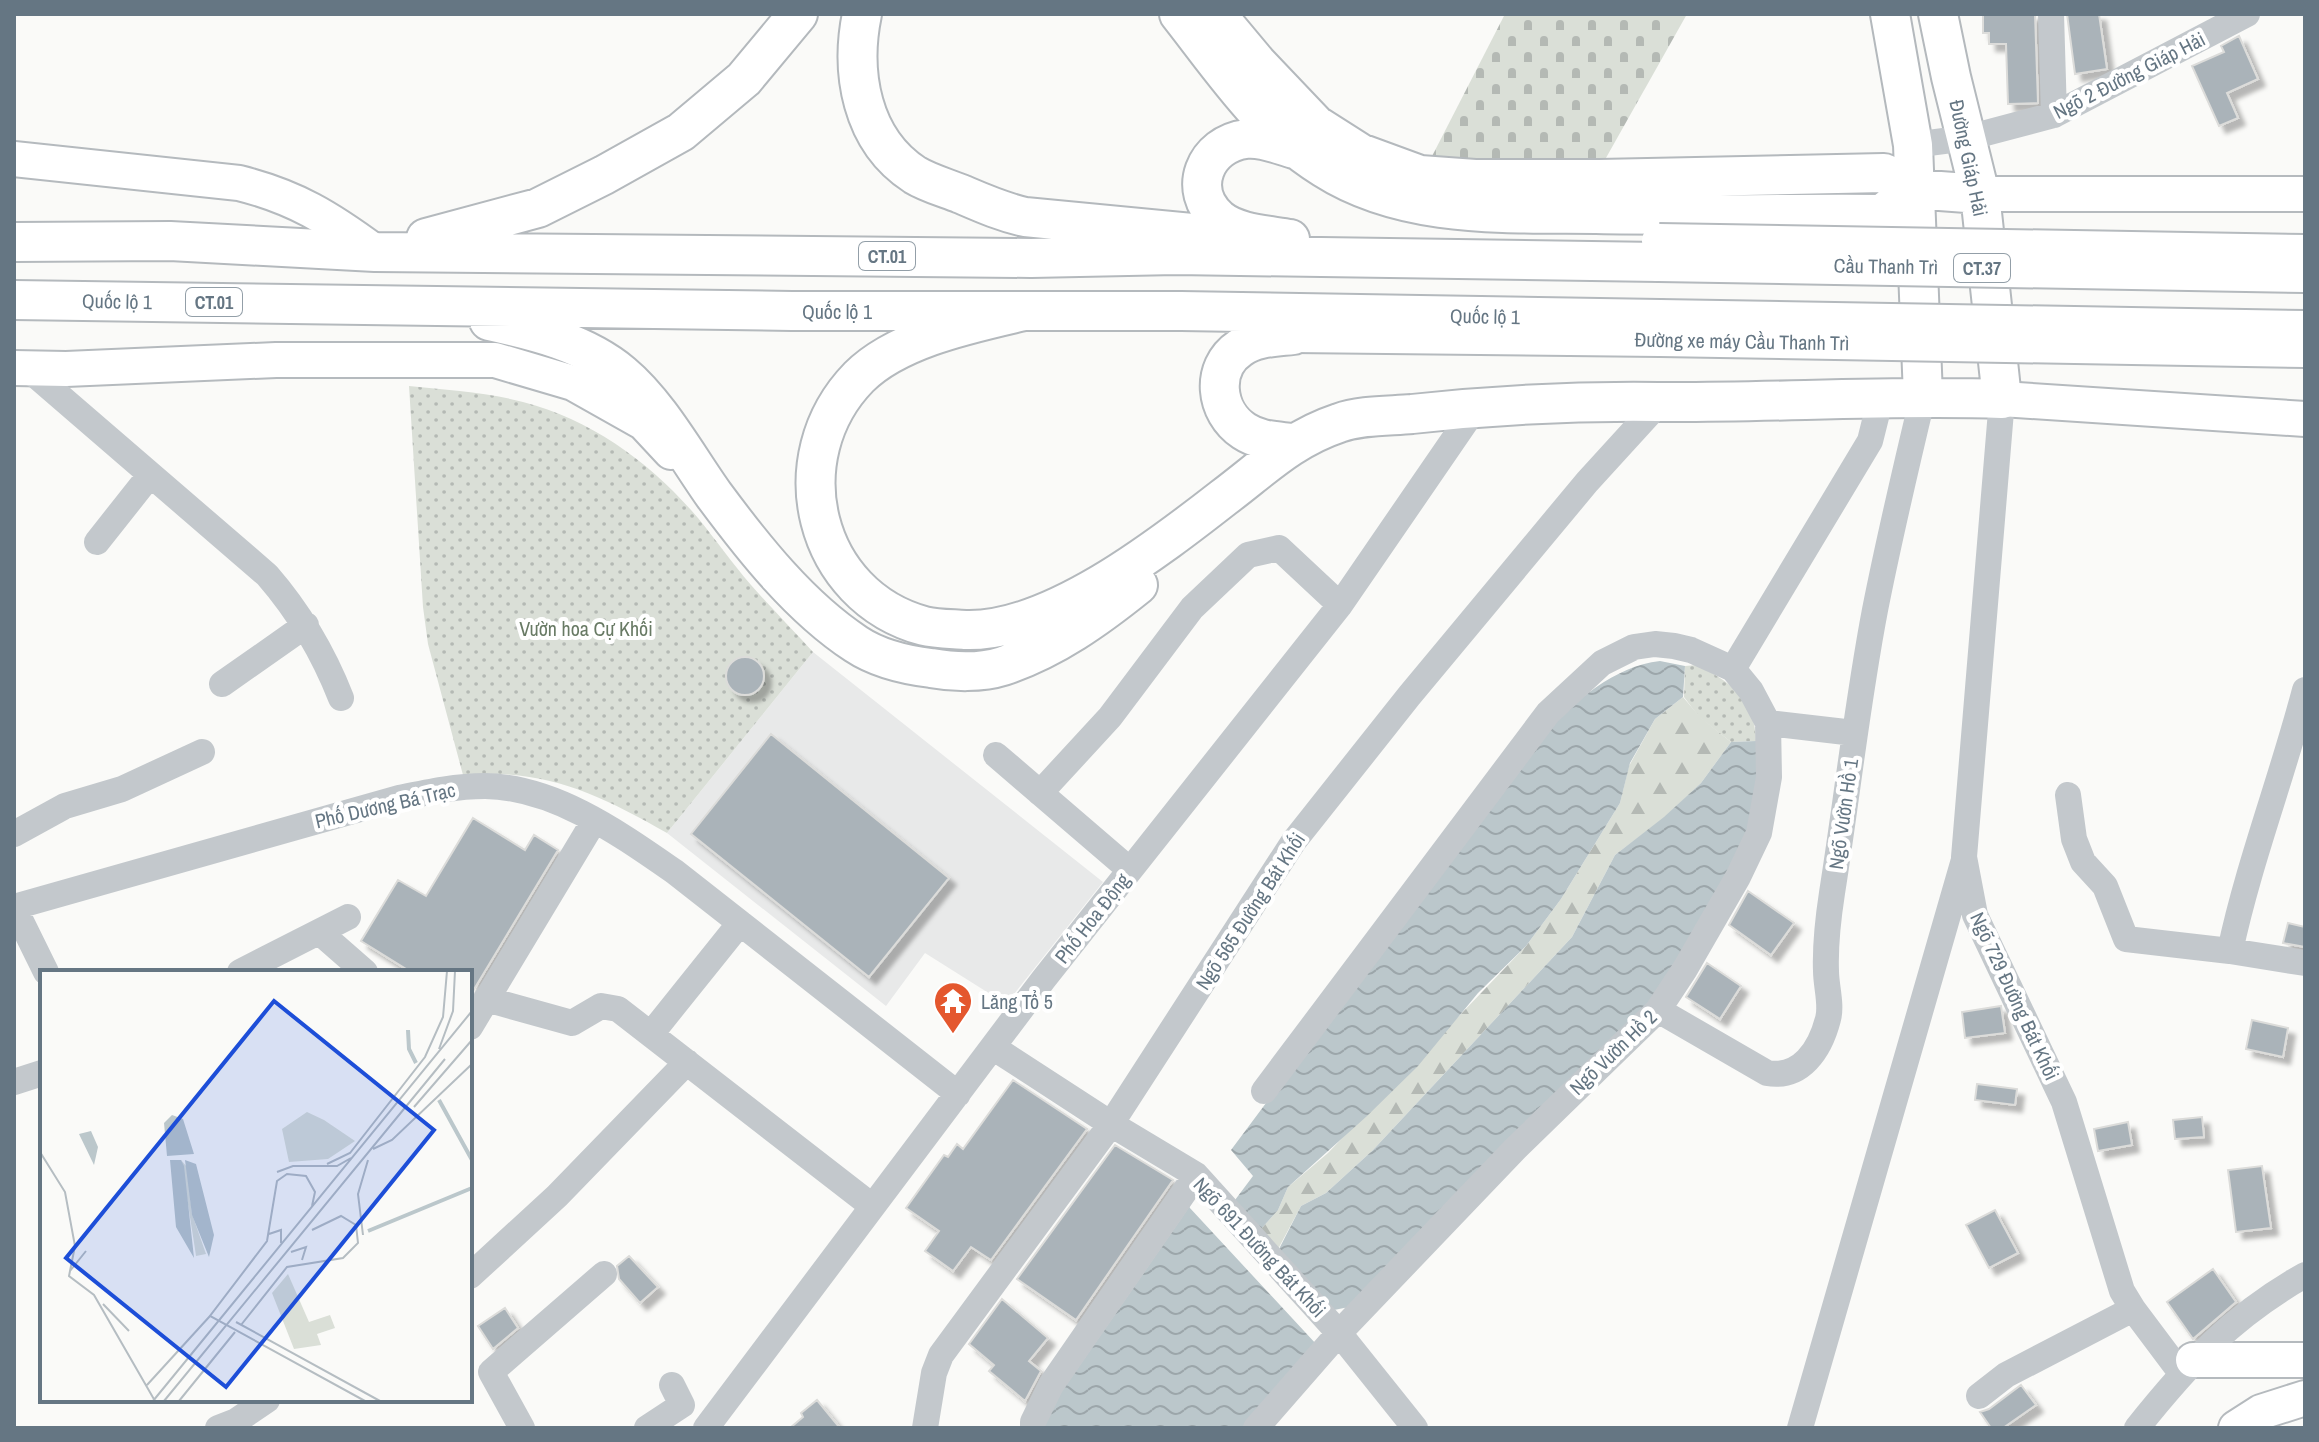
<svg xmlns="http://www.w3.org/2000/svg" width="2319" height="1442" font-family="'Archivo Narrow',sans-serif">
	<style>
		.built { fill: #e8e9e9 }
		.green { fill: url(#green-dots) }
		.forest { fill: url(#forest-firs) }
		.cemetery { fill: url(#cemetery-stones) }
		.water { fill: url(#water-waves) }
		.building { fill: #aab3b9; stroke: #dcdcda; stroke-width: 2; filter: url(#shadow) }
		.lines { fill: none; stroke-linecap: round; stroke-linejoin: round }
		.major-casing { stroke: #b5babe; stroke-width: 38 }
		.highway-casing { stroke: #b4b9bd; stroke-width: 42 }
		.minor { stroke: #c3c8cc; stroke-width: 26 }
		.major { stroke: #fff; stroke-width: 34 }
		.highway { stroke: #fff; stroke-width: 38 }
		.major-bridge-casing { stroke: #b5babe; stroke-width: 38; stroke-linecap: butt }
		.highway-bridge-casing { stroke: #b4b9bd; stroke-width: 42; stroke-linecap: butt }
		.major-bridge { stroke: #fff; stroke-width: 34 }
		.highway-bridge { stroke: #fff; stroke-width: 38 }
		.labels { text-anchor: middle; dominant-baseline: central; stroke-width: 8; stroke-linejoin: round; paint-order: stroke }
		.shield { fill: #fff; stroke: #939fa8; stroke-width: 2 }
		.shield-label { font-size: 18px; font-weight: bold; fill: #657683 }
		.street-label { font-size: 20px; fill: #657683; stroke: #fff }
		.park-label { font-size: 20px; fill: #687a64; stroke: #fff }
		.poi-label { font-size: 20px; fill: #657683; stroke: #fff; text-anchor: start }
		.inset-river { fill: none; stroke: #bbc7cb; stroke-width: 4 }
		.inset-road { fill: none; stroke: #b5bdc2; stroke-width: 2 }
		.view { fill: #1d4ed8; fill-opacity: 0.15; stroke: #1d4ed8; stroke-width: 4 }
		.inset-edge { fill: none; stroke: #657683; stroke-width: 4 }
	</style>
	<defs>
		<pattern id="green-dots" width="8" height="8" patternUnits="userSpaceOnUse" patternTransform="scale(2)"><rect width="8" height="8" fill="#dadfd7"/><path d="M2 2h.1M6 6h.1" fill="none" stroke="#b4b9b4" stroke-width="1.8" stroke-linecap="round"/></pattern>
		<pattern id="forest-firs" width="22" height="20" patternUnits="userSpaceOnUse" patternTransform="scale(2)"><rect width="22" height="20" fill="#dadfd7"/><path d="M5 1l3.5 6h-7zM16 11l3.5 6h-7z" fill="#b4b9b4"/></pattern>
		<pattern id="cemetery-stones" width="16" height="16" patternUnits="userSpaceOnUse" patternTransform="scale(2)"><rect width="16" height="16" fill="#dadfd7"/><path d="M2 7V4a2 2 0 0 1 4 0v3zM10 15v-3a2 2 0 0 1 4 0v3z" fill="#b4b9b4"/></pattern>
		<pattern id="water-waves" width="16" height="10" patternUnits="userSpaceOnUse" patternTransform="scale(2)"><rect width="16" height="10" fill="#bbc7cb"/><path d="M0 5q4-4 8 0t8 0" fill="none" stroke="#9ca6aa"/></pattern>
		<filter id="shadow"><feDropShadow dx="7" dy="7" stdDeviation="2" flood-color="#0004"/></filter>
	</defs>
	<rect width="100%" height="100%" fill="#fafaf8"/>
	<path class="built" d="M813,652L1103,882L1006,1004L925,953L886,1006L667,833Z"/>
	<path class="green" d="M409,386C447,390 486,392 523,402C593,420 652,464 698,518C716,540 732,563 751,585C771,608 792,629 813,652L667,833C598,794 545,768 463,775L428,644L423,607Z
		M1697,665C1731,682 1755,699 1756,741L1731,742L1699,717L1684,697L1685,666Z"/>
	<path class="forest" d="M1683,697L1700,717L1731,742L1701,783L1665,817L1615,855L1572,937L1373,1150L1326,1193L1301,1206L1277,1251L1261,1229L1278,1210L1288,1187L1328,1153L1526,946L1561,899L1620,803L1629,766L1655,719Z"/>
	<path class="cemetery" d="M1505,14H1687L1602,165L1428,164Z"/>
	<path class="water" d="M1660,661L1685,666L1683,697L1655,719L1630,763L1620,803L1561,899L1526,946L1478,993L1418,1066L1367,1116L1288,1187L1278,1210L1261,1229L1235,1200L1253,1176L1231,1150L1542,733C1575,702 1614,666 1660,661Z
		M1756,741L1759,767L1756,819L1716,902L1642,1016L1349,1307L1334,1310L1278,1251L1301,1206L1326,1193L1373,1150L1572,937L1615,855L1664,817L1701,783L1731,742Z
		M1189,1207L1317,1345L1244,1428H1044L1046,1414Z"/>
	<path class="building" d="M1983,14H2035L2038,103L2008,104L2006,44H1989V33H1983Z
		M2067,14H2099L2107,69L2075,74Z
		M2239,36L2258,79L2227,93L2238,118L2219,126L2192,66L2224,52L2221,46Z
		M726 676a19 19 0 1 1 38 0a19 19 0 1 1-38 0Z
		M771,734L949,878L869,977L691,834Z
		M473,818L525,850L534,835L558,850L470,996V972H411L361,941L398,880L426,896Z
		M1748,891L1794,923L1771,955L1729,925Z
		M2288,923L2305,927V947L2283,943Z
		M1707,963L1741,986L1720,1019L1686,997Z
		M2001,1006L2005,1033L1965,1038L1962,1012Z
		M2252,1020L2288,1028L2283,1057L2246,1049Z
		M1013,1080L1087,1129L991,1260L971,1247L953,1271L925,1251L939,1231L906,1208L944,1155L948,1157L957,1144L963,1149Z
		M1977,1084L2017,1089L2015,1105L1975,1100Z
		M2202,1117L2204,1137L2175,1139L2173,1120Z
		M2128,1122L2132,1145L2098,1151L2094,1129Z
		M1115,1145L1173,1180L1076,1320L1017,1279Z
		M2262,1166L2271,1228L2236,1232L2228,1170Z
		M1995,1210L2018,1253L1989,1268L1966,1225Z
		M629,1256L658,1287L640,1303L619,1279L617,1266Z
		M2213,1269L2236,1302L2193,1339L2167,1302Z
		M1002,1299L1048,1338L1029,1361L1041,1371L1025,1401L989,1371L994,1365L969,1344Z
		M505,1308L518,1328L493,1349L478,1326Z
		M2021,1385L2036,1405L2003,1428H1991L1980,1412L1989,1409Z
		M817,1400L840,1428H790L803,1417L801,1413Z"/>
	<g class="lines">
		<g class="major-casing">
			<path id="major" d="M14,159L239,183C295,197 329,218 375,252
				M1980,194H2305
				M1267,329L1293,335L1660,339
				M14,368L66,369L276,360H495L573,383L644,423L671,452
				M2002,399L2305,419
				M2193,1360H2305
				M2236,1428L2261,1412L2305,1398"/>
		</g>
		<g class="highway-casing">
			<path id="highway" d="M862,14C850,72 861,140 915,175C928,183 946,188 961,194C982,203 1002,212 1025,217L1202,234
				M1179,14C1223,70 1262,130 1324,168C1404,219 1505,213 1596,214C1691,216 1786,213 1882,214L1913,189
				M1216,14L1257,63L1316,125L1360,153L1420,175L1475,179H1599L1884,173L1913,189L1980,194
				M1890,14L1913,145L1923,396
				M426,238L538,208L604,175L681,132L744,79L798,14
				M1290,239C1268,235 1237,234 1219,219C1186,190 1205,144 1246,139C1262,137 1280,145 1294,149
				M14,242L170,241L375,252L1031,258L1176,255L1659,262
				M14,300L792,311H1181L1660,319
				M1024,311C973,323 898,338 859,377C780,458 813,596 924,626C936,629 952,629 965,630C1049,633 1159,548 1223,498C1263,468 1291,439 1339,423C1361,415 1389,416 1412,414C1494,405 1575,401 1658,402C1773,403 1887,395 2002,399L1980,194L1951,77L1938,14
				M489,321C535,331 585,343 622,374C658,404 687,457 714,495C754,549 800,607 856,644C877,658 906,665 931,668C953,672 981,673 1003,666C1054,649 1097,618 1138,585
				M1292,443C1276,441 1259,441 1244,431C1215,412 1210,368 1240,348C1255,337 1275,337 1293,335"/>
		</g>
		<path class="minor" d="M2051,14L2054,115
			M1913,145L1967,138L2054,115L2247,14
			M27,368L267,575C300,613 323,652 341,698
			M2002,399L1964,857L1975,915L2064,1102L2122,1291L2133,1309L2181,1373
			M97,542L150,475
			M1733,669L1870,441L1881,397
			M222,684L306,625
			M1768,723L1854,733
			M996,755L1130,870
			M1040,793L1110,717L1192,608L1248,555L1279,548L1340,605
			M2068,795L2074,839L2083,862L2105,886L2126,939L2230,951L2305,963
			M14,834L65,806L122,789L202,752
			M325,937L365,972
			M2230,951C2249,862 2282,778 2305,690
			M46,972L14,907L399,798C428,792 456,786 485,786C555,787 620,834 675,872L958,1094
			M240,972L348,917
			M486,999L572,1023L601,1006L618,1009L872,1206
			M1658,1010L1767,1073C1801,1079 1820,1050 1828,1019C1832,1005 1826,986 1826,971C1825,944 1828,919 1832,893C1847,798 1857,704 1875,610C1889,539 1906,467 1923,396
			M470,1027L594,821
			M651,1034L740,923
			M994,1048L1111,1124L1196,1175L1339,1333L1415,1428
			M14,1082L42,1073
			M470,1276L557,1196L687,1062
			M1979,1396L2006,1375L2133,1309
			M218,1428L236,1421L267,1400
			M522,1428L491,1372L604,1274
			M647,1428L682,1405L672,1385
			M706,1428L1043,980L1340,605L1476,407
			M925,1428L934,1373L941,1355L1111,1124L1294,841L1409,696L1587,482L1660,402
			M1033,1428V1422L1051,1385L1196,1175
			M1256,1428L1339,1333L1515,1149L1658,1010L1685,969L1738,877L1759,833L1769,777L1768,723L1751,691L1733,669L1691,650L1674,646L1655,644L1634,647L1602,663L1548,713L1264,1091
			M1800,1428L1963,863
			M2137,1428C2188,1364 2232,1316 2305,1275"/>
		<use href="#major" class="major"/>
		<use href="#highway" class="highway"/>
		<g class="major-bridge-casing">
			<path id="major-bridge" d="M1659,241L2305,252
				M1660,339L2305,350"/>
		</g>
		<g class="highway-bridge-casing">
			<path id="highway-bridge" d="M1659,262L2305,273
				M1660,319L2305,330"/>
		</g>
		<use href="#major-bridge" class="major-bridge"/>
		<use href="#highway-bridge" class="highway-bridge"/>
	</g>
	<defs>
		<g id="temple-pin" transform="scale(2)"><path d="M0 17L-7.5 6A9.5 9.5 0 1 1 7.5 6Z" fill="#e4572e" stroke="#fff"/><path d="M0-6L5-2H3V0L6.5 2.5H4V6H1.5V3h-3V6H-4V2.5H-6.5L-3 0V-2H-5Z" fill="#fff"/></g>
	</defs>
	<g fill-rule="evenodd">
		<use href="#temple-pin" x="953" y="1001"/>
	</g>
	<g class="labels">
		<g class="shield">
			<rect x="859" y="242" width="56" height="28" rx="6"/>
			<rect x="1954" y="254" width="56" height="28" rx="6"/>
			<rect x="186" y="288" width="56" height="28" rx="6"/>
		</g>
		<g class="shield-label">
			<text x="887" y="256">CT.01</text>
			<text x="1982" y="268">CT.37</text>
			<text x="214" y="302">CT.01</text>
		</g>
		<g class="street-label">
			<text transform="translate(2129 75) rotate(-27)">Ngõ 2 Đường Giáp Hải</text>
			<text transform="translate(1969 158) rotate(78)">Đường Giáp Hải</text>
			<text transform="translate(1886 266) rotate(1)">Cầu Thanh Trì</text>
			<text transform="translate(117 301) rotate(1)">Quốc lộ 1</text>
			<text x="837" y="311">Quốc lộ 1</text>
			<text transform="translate(1485 316) rotate(1)">Quốc lộ 1</text>
			<text transform="translate(1742 341) rotate(1)">Đường xe máy Cầu Thanh Trì</text>
			<text transform="translate(385 805) rotate(-13)">Phố Dương Bá Trạc</text>
			<text transform="translate(1843 814) rotate(-82)">Ngõ Vườn Hồ 1</text>
			<text transform="translate(1250 911) rotate(-57)">Ngõ 565 Đường Bát Khối</text>
			<text transform="translate(1092 918) rotate(-52)">Phố Hoa Động</text>
			<text transform="translate(2015 996) rotate(65)">Ngõ 729 Đường Bát Khối</text>
			<text transform="translate(1613 1052) rotate(-44)">Ngõ Vườn Hồ 2</text>
			<text transform="translate(1260 1247) rotate(47)">Ngõ 691 Đường Bát Khối</text>
		</g>
		<g class="park-label">
			<text x="586" y="628">Vườn hoa Cự Khối</text>
		</g>
		<g class="poi-label">
			<text x="981" y="1001">Lăng Tổ 5</text>
		</g>
	</g>
	<g transform="translate(40 970)">
		<rect width="432" height="432" fill="#fafaf8"/>
		<path d="M267,142L284,150L315,171L288,189L249,192L242,159Z" fill="#dadfd7"/>
		<path d="M141,190L147,197L152,244L166,284L156,286L155,279Z" fill="#dadfd7"/>
		<path d="M248,304L269,352L290,345L295,358L277,364L281,375L254,379L232,323Z" fill="#dadfd7"/>
		<path d="M132,145L143,149L154,184L127,186L124,153ZM51,161L58,177L54,195L39,164ZM130,190H141L144,196L154,288L136,257ZM145,190L156,194L174,265L169,287L152,245Z" fill="#bbc7cb"/>
		<path class="inset-river" d="M368,60L369,79L376,93M399,130L432,190M328,261L432,218"/>
		<path class="inset-road" d="M399,79L413,41L415,1M374,137L432,70M333,179L352,170L432,94M0,182L25,222L35,276L29,306L54,325L115,431M287,194L310,183L385,87L403,47L407,1M237,202L253,196H297L311,188M272,236L275,222L266,206L247,204L237,211L227,271L170,346L325,431M229,264L241,260V273M323,265L318,224L328,190M251,282L266,277L262,290M30,301L46,281M63,334L89,361M196,352L340,431M201,355L247,297L303,288L318,273L316,255L301,246L272,260M107,415L170,346M113,431L432,41M124,431L405,89M139,431L195,362"/>
		<path class="view" d="M234,31L394,160L186,417L26,288Z"/>
		<rect width="432" height="432" class="inset-edge"/>
	</g>
	<rect width="2319" height="1442" fill="none" stroke="#657683" stroke-width="32"/>
</svg>
